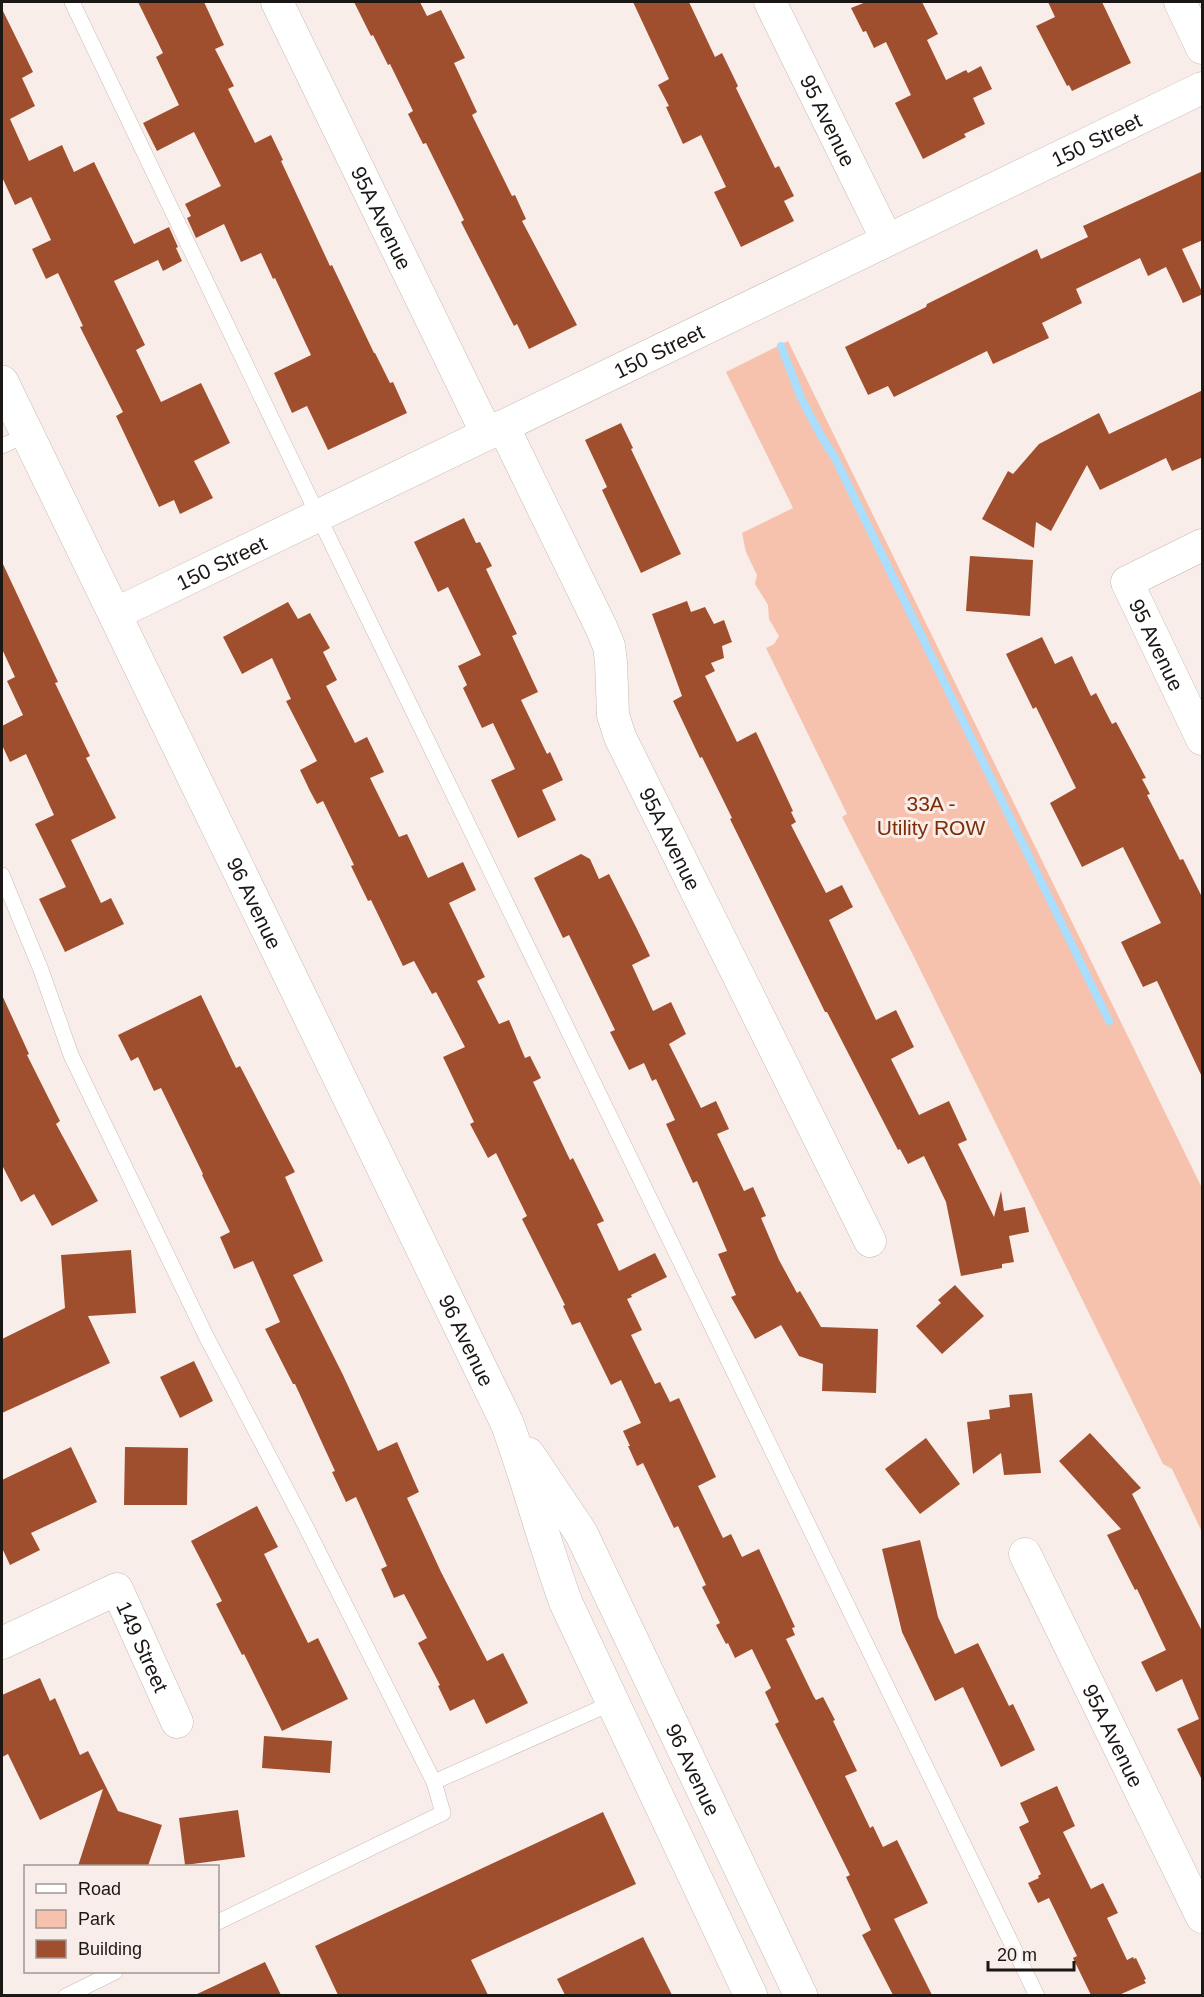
<svg xmlns="http://www.w3.org/2000/svg" width="1204" height="1997" font-family="Helvetica,sans-serif">
	<style>
		.green { fill: #f6c2ae }
		.lines { fill: none; stroke-linecap: round; stroke-linejoin: round }
		.stream { stroke: #a9defe; stroke-width: 8 }
		.building { fill: #a04f2e }
		.lane-casing { stroke: #c6bbb6; stroke-width: 16 }
		.street-casing { stroke: #c6bbb6; stroke-width: 33 }
		.secondary-casing { stroke: #c6bbb6; stroke-width: 34 }
		.lane { stroke: #fff; stroke-width: 15 }
		.street { stroke: #fff; stroke-width: 32 }
		.secondary { stroke: #fff; stroke-width: 33 }
		.labels { text-anchor: middle; dominant-baseline: central; stroke-width: 6; stroke-linejoin: round; paint-order: stroke }
		.street-label { font-size: 21px; fill: #1b1715; stroke: #f9ede9 }
		.park-label { font-size: 21px; fill: #7c2d07; stroke: #f9ede9 }
	</style>
	<rect width="100%" height="100%" fill="#f9ede9"/>
	<path class="green" d="M788,341L1202,1188V1532L1172,1469L1163,1464L912,953L842,817L847,814L766,648L774,644L779,636L769,619L768,605L755,584L757,575L746,552L742,533L793,508L726,372Z"/>
	<g class="lines">
		<path class="stream" d="M781,346L801,398L821,436L835,458L1109,1021"/>
	</g>
	<path class="building" d="M138,2H204L224,45L215,49L234,86L228,89L255,143L271,135L283,160L281,161L330,266L332,265L374,353H375L390,383L393,382L407,413L328,450L307,406L292,413L274,373L311,355L275,278L273,279L261,253L241,262L224,224L196,238L187,218L191,216L185,204L221,186L194,132L157,151L143,123L179,105L156,57L163,53Z
		M354,2H420L427,16L441,10L465,58L454,63L477,112L472,115L512,196L515,195L526,219L522,221L577,325L529,349L517,324L514,326L461,222L464,220L426,143L423,144L408,114L413,111L390,64L388,65L373,35L371,36Z
		M633,2H689L715,57L722,53L738,86L736,88L775,168L779,166L794,196L784,201L794,221L741,247L714,192L726,187L701,135L683,144L666,107L669,106L658,85L669,79Z
		M866,2H922L938,34L927,40L946,80L966,70L968,73L981,66L992,89L973,98L985,124L964,134L966,137L923,159L895,103L911,95L886,42L874,48L866,31L863,32L851,8Z
		M1048,2H1102L1131,63L1072,91L1069,85L1067,86L1036,26L1055,17Z
		M2,9L33,72L22,78L35,106L10,119L29,161L62,145L74,172L94,162L134,244L169,227L178,247L176,248L182,261L163,271L158,260L114,281L145,345L136,350L161,402L201,383L230,443L194,461L213,498L180,514L174,500L159,507L116,416L123,412L80,327L83,326L58,273L46,279L32,249L51,240L31,197L15,205L2,177Z
		M1203,171V240L1182,249L1203,294L1183,303L1166,267L1148,276L1140,258L1076,289L1082,303L1042,323L1049,338L993,364L987,351L894,397L888,386L868,395L845,347L926,307L927,304L1037,249L1041,259L1088,237L1083,226Z
		M1203,390V457L1172,471L1166,458L1100,490L1087,465L1051,531L1036,522L1034,548L982,519L1008,471L1013,474L1039,444L1099,413L1109,434Z
		M621,423L633,448L631,449L681,554L641,573L602,490L607,487L585,440Z
		M464,518L476,543L480,542L492,566L486,569L517,634L512,636L538,692L521,700L547,754L550,752L563,780L542,790L556,820L518,838L491,780L515,769L493,723L482,728L463,688L467,685L458,666L481,655L448,587L438,592L414,542Z
		M970,556L1033,560L1030,616L966,611Z
		M2,562L58,682L55,683L90,756L86,758L116,818L71,840L101,903L111,898L124,924L65,952L39,899L66,887L35,824L54,815L26,754L10,762L2,745V726L23,715L7,681L15,677L2,649Z
		M687,601L691,612L705,607L714,624L724,620L732,642L722,646L724,658L711,663L715,671L705,676L737,742L756,732L793,811L791,812L796,822L791,825L826,893L842,885L853,907L829,920L876,1020L896,1010L914,1047L891,1059L919,1115L949,1101L967,1140L958,1144L994,1217L1001,1191L1004,1211L1025,1207L1029,1232L1009,1236L1014,1262L1002,1264V1268L961,1276L946,1202L924,1156L908,1164L900,1149L898,1150L827,1012H825L730,819L732,818L702,757L700,758L673,701L682,696L652,614Z
		M288,602L298,619L310,613L330,648L323,652L337,680L326,686L355,743L367,737L384,772L370,778L399,837L407,834L428,878L463,862L476,890L449,903L485,977L477,981L499,1024L509,1020L525,1058L530,1056L541,1078L533,1082L570,1160L573,1158L604,1221L597,1224L619,1271L655,1253L667,1277L631,1295L632,1297L627,1299L642,1330L631,1335L655,1384L660,1382L670,1402L679,1398L716,1477L698,1486L723,1538L731,1534L742,1557L759,1549L795,1627L792,1628L795,1635L786,1639L814,1697L816,1700L823,1697L835,1720L833,1721L857,1771L845,1776L870,1828L873,1826L883,1847L897,1840L928,1903L894,1919L932,1995H893L862,1935L871,1930L846,1877L850,1875L775,1724L779,1722L765,1692L771,1688L752,1649L735,1658L728,1643L726,1644L716,1625L720,1623L702,1587L706,1585L678,1526L674,1528L643,1463L637,1466L628,1446H630L623,1431L641,1423L621,1380L611,1385L580,1322L572,1325L563,1306L565,1305L522,1219L527,1216L496,1153L488,1158L470,1124L474,1122L443,1057L465,1047L436,992L432,994L414,961L403,966L371,900L368,901L351,866L354,865L323,801L317,804L310,791L300,770L317,761L286,701L291,699L272,658L242,674L223,637Z
		M1042,637L1055,664L1072,656L1091,696L1096,693L1112,724L1116,722L1146,778L1142,779L1150,794L1147,795L1180,860L1183,859L1203,899V1079L1157,981L1143,987L1121,942L1161,923L1123,847L1082,867L1050,803L1076,788L1036,707L1033,709L1006,654Z
		M581,854L590,859L599,879L609,874L637,929L650,956L632,965L653,1011L671,1002L686,1034L669,1044L701,1108L716,1101L729,1129L717,1134L744,1191L753,1187L766,1216L761,1218L779,1260L797,1293L800,1291L821,1327L878,1329L876,1393L822,1391L823,1364L799,1356L781,1325L755,1339L731,1297L736,1295L718,1254L727,1251L697,1181L693,1183L666,1124L675,1120L656,1079L652,1081L644,1063L629,1070L610,1032L615,1030L569,935L563,938L534,878Z
		M2,995L29,1054L27,1055L60,1121L56,1124L98,1201L52,1226L34,1194L21,1202L2,1165Z
		M201,995L236,1068L240,1066L295,1172L285,1177L323,1261L293,1275L343,1375L378,1451L397,1442L419,1492L407,1498L441,1572L487,1661L503,1653L528,1703L486,1724L474,1699L450,1711L438,1686L440,1685L418,1643L427,1638L404,1594L394,1598L381,1569L387,1566L356,1497L346,1502L332,1472L335,1471L295,1384H293L265,1329L280,1322L253,1261L234,1269L220,1237L230,1232L202,1175L203,1174L161,1088L154,1091L138,1057L131,1061L118,1035Z
		M131,1250L136,1313L88,1316L110,1363L2,1413V1339L65,1308L61,1255Z
		M955,1285L984,1316L942,1354L916,1326L941,1303L938,1300Z
		M194,1361L213,1401L180,1418L160,1377Z
		M1032,1393L1041,1473L1004,1475L1001,1453L973,1474L967,1422L990,1419L989,1410L1010,1407L1009,1395Z
		M1090,1433L1141,1488L1132,1494L1203,1633V1782L1177,1729L1199,1719L1182,1679L1156,1692L1141,1662L1166,1650L1137,1589L1135,1590L1107,1535L1121,1529L1059,1461Z
		M926,1438L960,1484L920,1514L885,1469Z
		M71,1447L97,1502L31,1533L40,1550L10,1565L2,1548V1480Z
		M125,1447L188,1448L187,1505H124Z
		M257,1506L278,1547L264,1554L308,1643L318,1638L348,1699L282,1731L244,1654L242,1655L216,1604L222,1601L191,1541Z
		M920,1540L938,1617L955,1654L978,1643L1009,1706L1013,1704L1035,1750L1001,1767L963,1687L935,1701L902,1632L882,1549Z
		M40,1678L50,1701L55,1698L80,1755L88,1751L118,1811L162,1825L148,1866H78L103,1789L40,1820L8,1754L2,1757V1695Z
		M264,1736L332,1741L330,1773L262,1768Z
		M1057,1786L1075,1826L1063,1832L1091,1889L1103,1883L1118,1913L1107,1918L1127,1960L1133,1957L1134,1959L1136,1958L1146,1979L1144,1980L1146,1983L1119,1995H1091L1073,1958L1077,1956L1049,1898L1038,1903L1028,1883L1039,1878L1038,1876L1041,1874L1019,1827L1029,1822L1020,1803Z
		M238,1810L245,1857L185,1865L179,1818Z
		M603,1812L636,1884L471,1960L488,1995H338L315,1946Z
		M643,1937L672,1995H565L557,1979Z
		M265,1962L281,1995H195Z"/>
	<g class="lines">
		<g class="lane-casing">
			<path id="lane" d="M72,2L328,536L1037,1996
				M2,446L26,435
				M2,875L41,970L71,1055L206,1336L306,1527L434,1782L612,1703
				M218,1922L443,1813L434,1782
				M66,1996L115,1972"/>
		</g>
		<g class="street-casing">
			<g id="street">
				<path id="s1" d="M277,2L487,434"/>
				<path id="s2" d="M770,2L887,240"/>
				<path d="M1180,2L1202,48"/>
				<path id="s3" d="M503,426L601,627L609,646L611,662L613,715L620,737L870,1241"/>
				<path id="s4" d="M1202,545L1127,582L1202,739"/>
				<path id="s5" d="M115,614L1202,88"/>
				<path id="s6" d="M1025,1554L1202,1917"/>
				<path id="s7" d="M2,1643L117,1589L177,1722"/>
			</g>
		</g>
		<g class="secondary-casing">
			<g id="secondary">
				<path id="s8" d="M2,382L507,1423C529,1483 544,1543 566,1603L751,1996"/>
				<path id="s9" d="M528,1454L581,1533L801,1996"/>
			</g>
		</g>
		<use href="#lane" class="lane"/>
		<use href="#street" class="street"/>
		<use href="#secondary" class="secondary"/>
	</g>
	<g class="labels">
		<g class="street-label">
			<text stroke="none"><textPath href="#s2" startOffset="132">95 Avenue</textPath></text>
			<text stroke="none"><textPath href="#s5" startOffset="1090">150 Street</textPath></text>
			<text stroke="none"><textPath href="#s1" startOffset="240">95A Avenue</textPath></text>
			<text stroke="none"><textPath href="#s5" startOffset="604">150 Street</textPath></text>
			<text stroke="none"><textPath href="#s5" startOffset="118">150 Street</textPath></text>
			<text stroke="none"><textPath href="#s4" startOffset="153">95 Avenue</textPath></text>
			<text stroke="none"><textPath href="#s3" startOffset="450">95A Avenue</textPath></text>
			<text stroke="none"><textPath href="#s8" startOffset="579">96 Avenue</textPath></text>
			<text stroke="none"><textPath href="#s8" startOffset="1065">96 Avenue</textPath></text>
			<text stroke="none"><textPath href="#s7" startOffset="190">149 Street</textPath></text>
			<text stroke="none"><textPath href="#s6" startOffset="202">95A Avenue</textPath></text>
			<text stroke="none"><textPath href="#s9" startOffset="357">96 Avenue</textPath></text>
		</g>
		<g class="park-label">
			<text x="931" y="803">33A -<tspan x="931" dy="24">Utility ROW</tspan></text>
		</g>
	</g>
	<rect width="1204" height="1997" fill="none" stroke="#1b1715" stroke-width="6"/>
	<rect x="24" y="1865" width="195" height="108" fill="#f9ede9" stroke="#a09794" stroke-width="1.5"/>
	<rect x="36" y="1884" width="30" height="9" fill="#ffffff" stroke="#a09794" stroke-width="1.5"/>
	<text x="78" y="1895" font-size="18" fill="#1b1715">Road</text>
	<rect x="36" y="1910" width="30" height="18" fill="#f6c2ae" stroke="#a09794" stroke-width="1.5"/>
	<text x="78" y="1925" font-size="18" fill="#1b1715">Park</text>
	<rect x="36" y="1940" width="30" height="18" fill="#a04f2e" stroke="#a09794" stroke-width="1.5"/>
	<text x="78" y="1955" font-size="18" fill="#1b1715">Building</text>
	<path d="M988 1961v9h86v-9" fill="none" stroke="#1b1715" stroke-width="3"/>
	<text x="997" y="1961" font-size="18" fill="#1b1715" stroke="#f9ede9" stroke-width="4.5" paint-order="stroke">20 m</text>
</svg>
